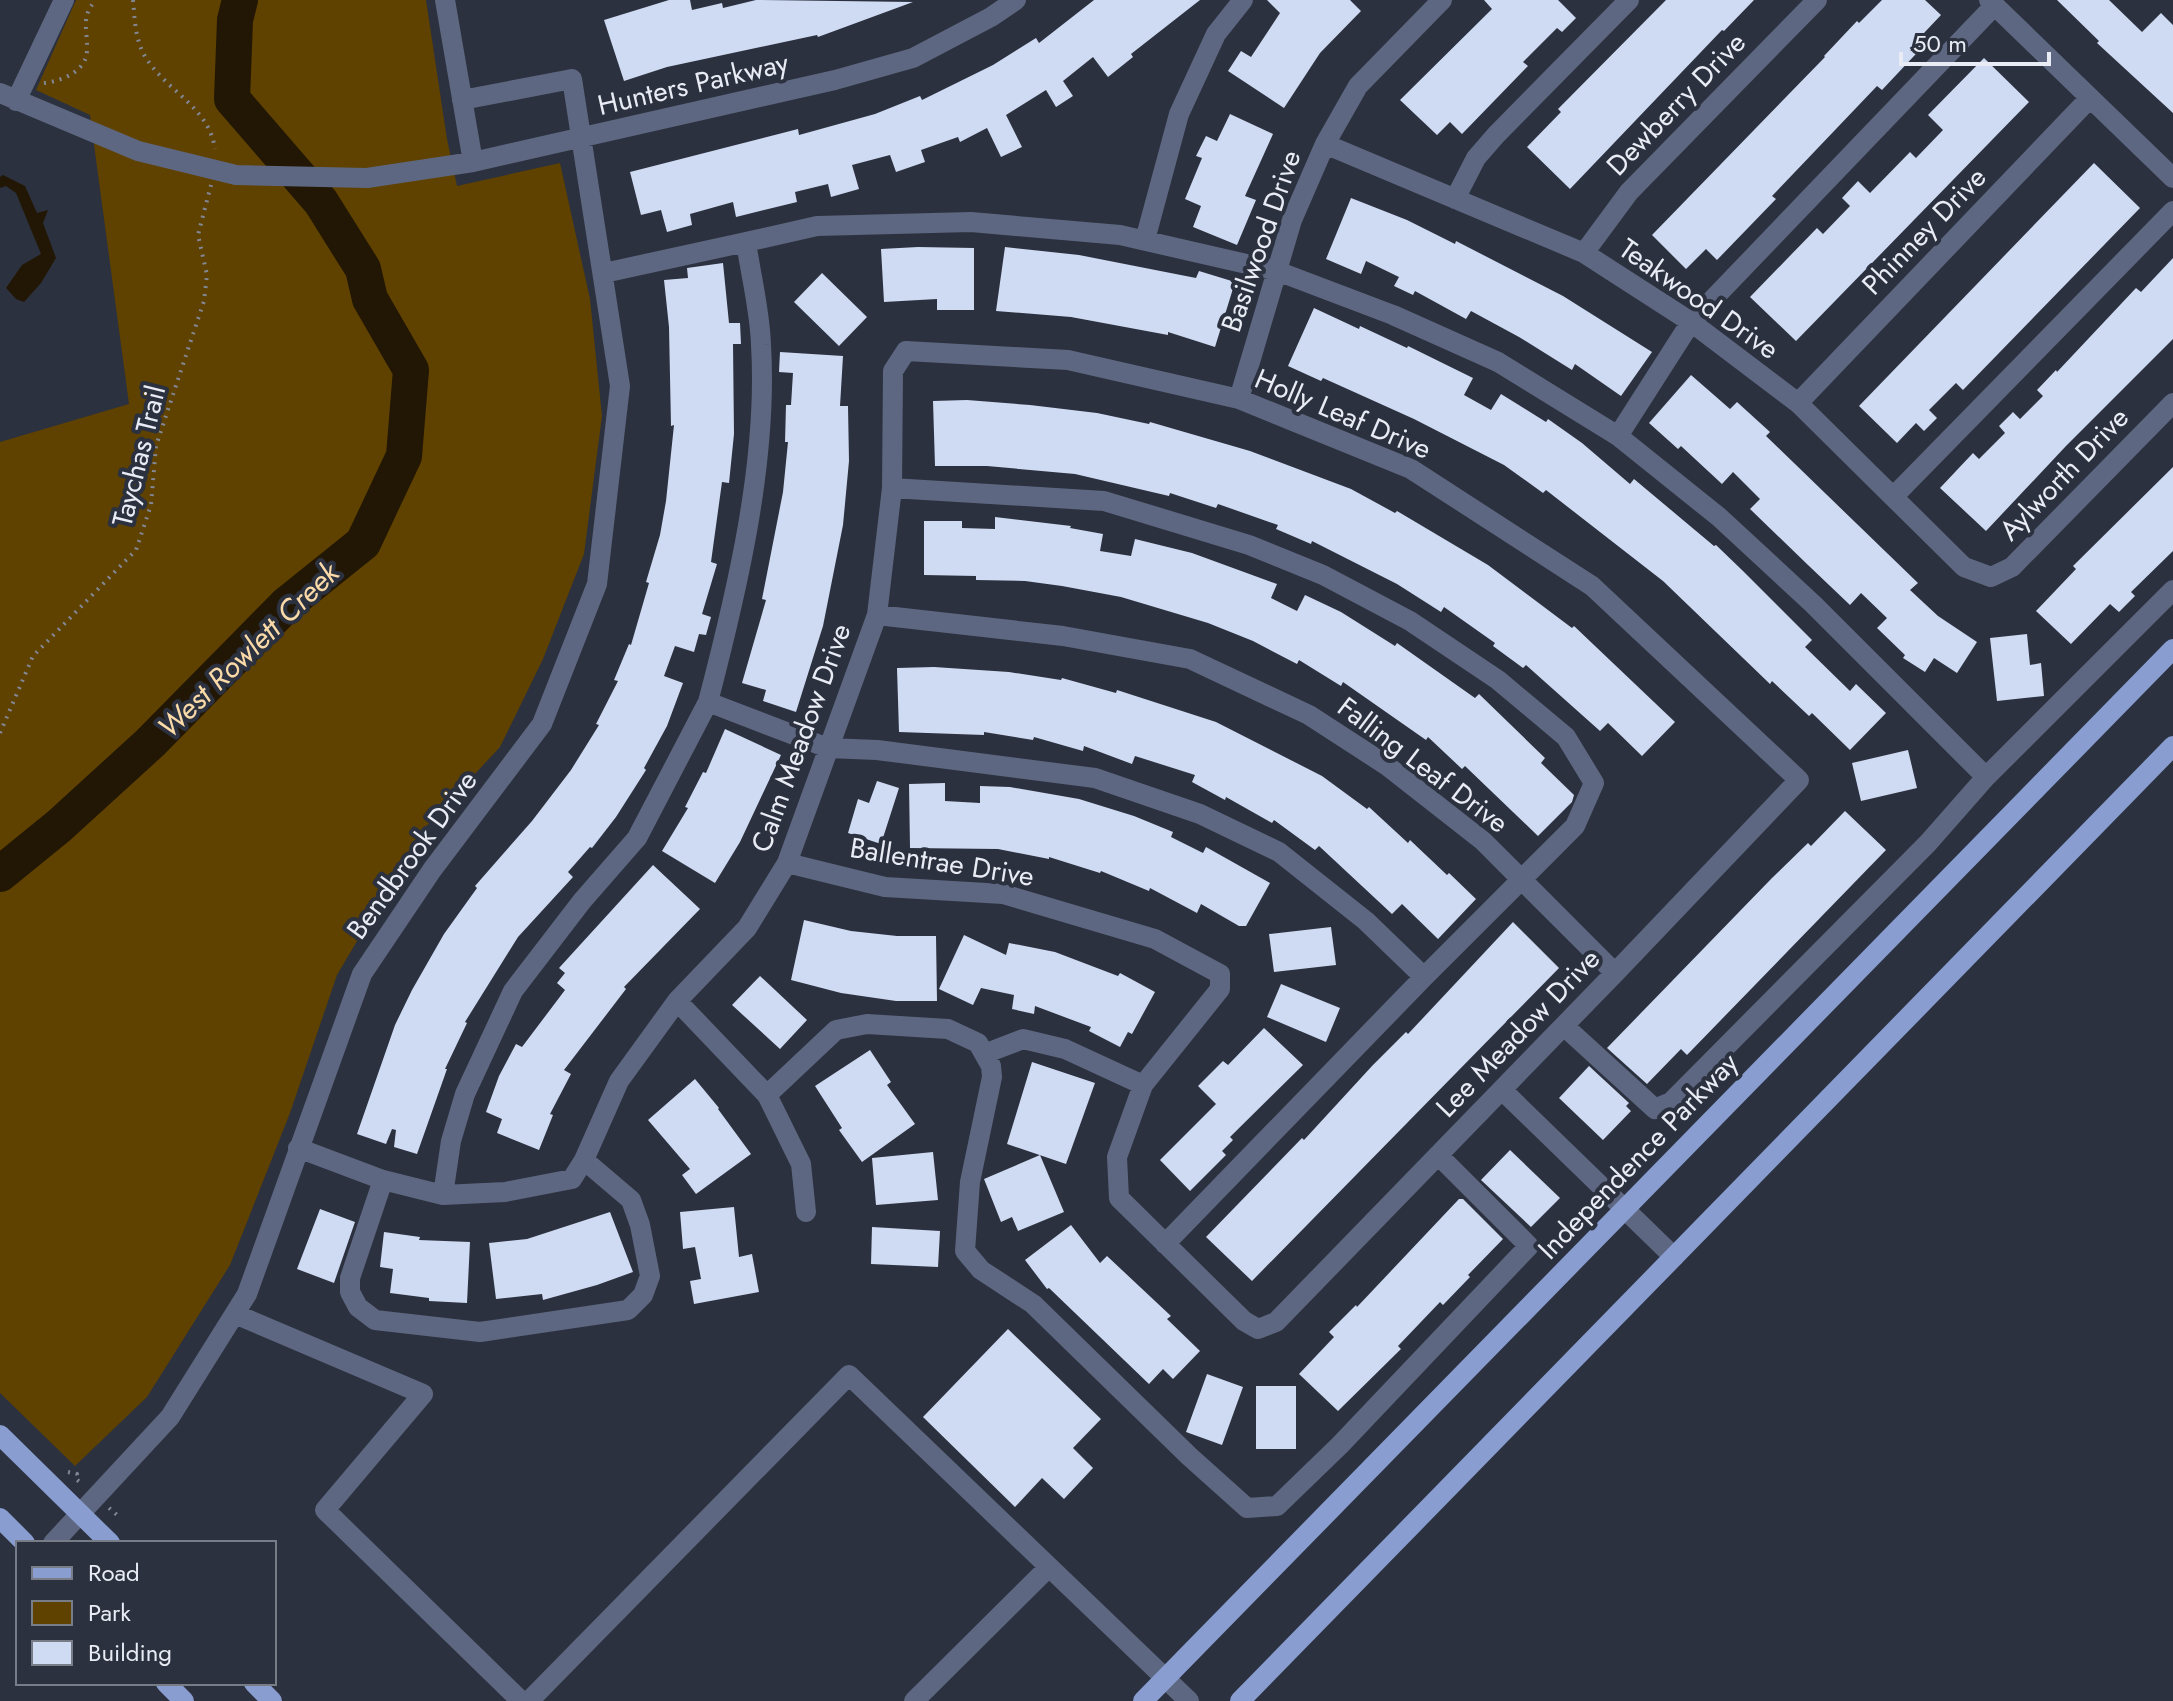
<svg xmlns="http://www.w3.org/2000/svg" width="2173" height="1701" font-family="Jost,sans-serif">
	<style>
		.green { fill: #5f4100 }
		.water { fill: #221704 }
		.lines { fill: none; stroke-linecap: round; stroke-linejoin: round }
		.river { stroke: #221704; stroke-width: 36 }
		.building { fill: #cfdaf3 }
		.path { stroke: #838793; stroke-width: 4; stroke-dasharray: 2 6; stroke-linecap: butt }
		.minor { stroke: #5e6781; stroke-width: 20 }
		.major { stroke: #899dd0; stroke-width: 20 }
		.labels { text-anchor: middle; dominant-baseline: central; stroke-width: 8; stroke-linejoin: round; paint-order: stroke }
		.street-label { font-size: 28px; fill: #e9ecf5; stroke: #2b313e }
		.water-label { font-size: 30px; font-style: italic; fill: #fadaa8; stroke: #2b313e }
	</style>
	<rect width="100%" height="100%" fill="#2b313e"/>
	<path class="green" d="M76,0H426L447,139L457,186L560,163L590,299L602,416L584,554L543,659L500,747L422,831L337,975L290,1113L230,1265L147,1397L75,1466L0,1393V442L129,404L90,115L36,90Z"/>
	<path class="water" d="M3,175L25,186L37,213L48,210L43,223L56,258L41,283L24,302L16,299L6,288L22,265L41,254L16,193L6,186L0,188V177Z"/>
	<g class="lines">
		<path class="river" d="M0,874L59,826L150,743L287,604L363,543L404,456L411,370L370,299L363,269L321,202L232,99L235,20L240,0"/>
	</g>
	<path class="building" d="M669,0H690L692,10L722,3L723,8L756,0L913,2L818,37L817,35L667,67L624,81L604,20Z
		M1094,0H1200L1131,54L1133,57L1108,77L1093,57L1063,81L1073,96L1056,107L1046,90L1006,115L1022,147L1001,157L987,128L960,142L958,137L921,150L925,162L896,172L890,155L852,165L859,189L831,197L828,184L795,192L797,202L736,217L733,202L690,214L692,225L667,232L661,210L641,215L630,172L798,129L799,135L875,114L920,96L922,100L993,65L1036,38L1039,43Z
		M1267,0H1350L1361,11L1320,53L1284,108L1228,71L1241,51L1251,57L1280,13Z
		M1484,0H1558L1576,18L1562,32L1557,28L1523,62L1528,66L1462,134L1450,122L1437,135L1400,100L1492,9Z
		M1666,0H1754L1724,31L1722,30L1570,189L1527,147L1561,112L1558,109Z
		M1882,0H1925L1941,15L1924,33L1930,39L1882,90L1877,86L1815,151L1772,196L1776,199L1717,260L1706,249L1686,269L1652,235L1825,57L1824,56L1857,21L1859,23Z
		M2057,0H2109L2142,32L2161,13L2173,25V113L2097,43L2099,41Z
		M1984,58L2029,102L1796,341L1750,297L1817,228L1823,234L1850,206L1842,198L1858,181L1870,193L1910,152L1916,158L1943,130L1928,115Z
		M1230,114L1273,134L1245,196L1256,200L1237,245L1193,227L1201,206L1185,199L1202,158L1196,156L1206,136L1217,141Z
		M2094,163L2140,208L1963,390L1956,383L1929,410L1937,418L1924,431L1916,423L1897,443L1859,406Z
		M1351,198L1407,220L1455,244L1456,241L1563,296L1652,352L1621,396L1575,364L1572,370L1519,337L1471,311L1466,319L1415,291L1413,295L1394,286L1399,277L1366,261L1361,274L1326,259Z
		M918,247L974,248V310H937V299L884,302L881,249Z
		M1005,247L1079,255L1196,278L1199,271L1235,282L1215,347L1168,332V335L1071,317L996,311Z
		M2173,258V339L2066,446L1986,531L1940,488L1973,453L1979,459L2005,433L1999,426L2013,412L2020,419L2043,396L2037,390L2056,370L2057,372L2136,288L2141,292Z
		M723,263L729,323H740L741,344H733L734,434L729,483L722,482L711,562L717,564L702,614L711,617L706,635L699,634L694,652L675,646L664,676L683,683L667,726L644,768L646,770L616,817L592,848L590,847L568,872L573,877L518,937L465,1022L467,1023L445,1069H447L417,1154L394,1147L396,1130L392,1129L386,1144L357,1134L395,1025L412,990L444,934L477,888L475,886L532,821L571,770L599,725L596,724L618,681L614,680L629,644L631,645L649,583L646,582L660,535L666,501L674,425L671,426L669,327L664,280L688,278L687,268Z
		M822,273L867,317L839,346L794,302Z
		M1314,308L1359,329L1360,326L1407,348L1408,346L1473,378L1464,395L1491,410L1501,394L1546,422L1548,419L1582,443L1630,484L1634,479L1714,546L1716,545L1743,571L1812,640L1805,647L1850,691L1856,684L1886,713L1850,750L1812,713L1809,716L1772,681L1770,684L1663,581L1546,490L1543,493L1504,465L1414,419L1323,378L1321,381L1288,366Z
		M780,352L843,356L840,406H848L849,461L843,525L823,626L796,712L763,701L766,690L742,683L766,600L762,599L783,492L788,442H785L786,405H791L793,373L779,372Z
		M1691,375L1730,409L1737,402L1770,432L1766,436L1918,583L1910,590L1938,616L1977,642L1957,673L1934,658L1925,672L1903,658L1905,655L1877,628L1887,618L1861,593L1850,605L1808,565L1750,509L1760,499L1733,472L1722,484L1681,446L1678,449L1649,423Z
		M967,400L1030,405L1097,413L1149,424L1150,422L1250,451L1351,489L1395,513L1397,511L1488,565L1572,628L1574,626L1675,722L1642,756L1608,723L1600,731L1526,665L1523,668L1493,646L1495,643L1444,607L1441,612L1397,584L1312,541L1311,544L1276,529L1278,525L1218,504L1216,508L1170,493L1169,496L1075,474L987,466H935L933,401Z
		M2173,467V551L2131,592L2135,596L2119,612L2110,604L2071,644L2036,611L2076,569L2073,566Z
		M995,517L1071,526L1070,528L1103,534L1100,551L1131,556L1135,539L1192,553L1277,584L1271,598L1297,611L1305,595L1341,612L1395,646L1397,643L1475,698L1479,694L1545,758L1541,763L1574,795L1572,802L1538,836L1465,766L1462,769L1428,737L1426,740L1343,682L1341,686L1299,660L1297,664L1253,641L1208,623L1121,597L1062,586L1025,581L976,580V576L924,575V521H962V528L995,529Z
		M2027,634L2030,665L2041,663L2044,696L1997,701L1990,638Z
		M934,667L1009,672L1061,680L1062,678L1116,693L1117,690L1216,722L1322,776L1367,809L1369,807L1408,843L1410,840L1447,875L1449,873L1476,899L1438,939L1402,904L1392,914L1319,846L1315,850L1274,820L1272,823L1226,797L1225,800L1192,782L1195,775L1135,756L1132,764L1084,746L1083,751L1034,737L1033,740L984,732V735L899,732L897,668Z
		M725,729L781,755L740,842L715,883L662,851L688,808L685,807L703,772L706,773Z
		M1908,750L1917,788L1861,801L1852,763Z
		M877,781L899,788L881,844L848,833L858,799L869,803Z
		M945,783V801L980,803V786L1010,787L1079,799L1134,816L1173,832L1171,837L1203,853L1206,847L1270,883L1246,926H1239L1201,904L1197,913L1150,888L1149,891L1101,871L1100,873L1049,857V859L998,849L910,848L909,784Z
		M1845,811L1886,850L1687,1055L1681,1049L1647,1084L1607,1048L1772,878L1808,843L1811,846Z
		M653,865L700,909L624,987L626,989L564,1070L571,1074L550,1114L553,1115L539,1150L497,1133L502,1119L486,1112L499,1076L516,1044L522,1047L565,990L557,983L565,973L559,968Z
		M804,920L851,931L897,936H936L937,1001H896L841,993L791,980Z
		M1513,922L1559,968L1252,1281L1206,1237L1302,1138L1304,1140L1372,1066L1406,1032L1408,1034Z
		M1331,927L1336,965L1274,972L1269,934Z
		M964,935L1006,955L1009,943L1055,952L1118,976L1120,973L1155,992L1132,1034L1128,1032L1120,1047L1089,1031L1091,1027L1035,1006L1034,1014L1012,1009L1014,995L981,988L973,1005L939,989Z
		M760,976L807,1020L780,1049L732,1005Z
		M1281,984L1340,1008L1326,1042L1267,1017Z
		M1264,1028L1303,1065L1230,1137L1233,1140L1222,1151L1226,1155L1190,1191L1160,1160L1216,1104L1198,1086L1223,1061L1228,1065Z
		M870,1050L891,1082L887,1085L915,1124L862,1162L839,1130L842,1128L815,1086Z
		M1032,1062L1095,1083L1066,1164L1007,1144Z
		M1589,1066L1629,1103L1626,1106L1631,1111L1603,1140L1559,1098Z
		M695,1079L719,1108L718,1109L751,1154L696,1194L682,1175L690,1169L648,1120Z
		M1510,1150L1560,1198L1531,1227L1481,1180Z
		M933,1152L938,1200L876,1205L872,1158Z
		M1040,1155L1064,1212L1018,1231L1012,1217L1001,1222L984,1179Z
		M1459,1199H1463L1503,1239L1468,1275L1470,1277L1443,1305L1440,1302L1398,1346L1401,1349L1338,1411L1299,1374L1334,1337L1329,1332L1356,1305L1357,1307Z
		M734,1207L739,1257L752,1254L759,1292L694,1304L690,1281L701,1279L695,1247L683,1249L680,1212Z
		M320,1209L355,1222L334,1283L297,1269Z
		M610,1212L633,1272L597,1285L543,1300L542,1294L496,1299L489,1243L527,1239Z
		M1071,1225L1100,1263L1107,1256L1171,1316L1167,1319L1200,1351L1173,1379L1163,1369L1149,1384L1049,1288L1047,1289L1025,1260Z
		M872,1227L940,1231L938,1267L871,1264Z
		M384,1232L420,1237L419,1240L470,1242L467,1303L429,1301V1298L390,1293L393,1269L380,1267Z
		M1008,1329L1101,1419L1073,1448L1093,1468L1064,1499L1042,1478L1015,1507L923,1417Z
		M1207,1374L1243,1387L1222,1445L1186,1432Z
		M1256,1386H1296V1449H1256Z"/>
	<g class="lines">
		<path class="path" d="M133,0C135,21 135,43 148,61C170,93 209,108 215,149
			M44,83C62,81 87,71 87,50C88,30 80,17 96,0
			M0,733L33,656L136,550L151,505L156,446L204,301L207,275L198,235L211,185
			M68,1472L77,1474L76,1479L82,1484
			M109,1508L117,1515"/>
		<path class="minor" d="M445,0L473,162
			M1989,0L2173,178
			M0,93L138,151L236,175L367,178L473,162L835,80L913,58L991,17L1016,0
			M16,101L64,0
			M1325,144L1584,253L1691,322L1798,403L1964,567L1991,577L2012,567L2173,403
			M1455,199L1476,158L1496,135L1629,0
			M1145,240L1179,114L1216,34L1243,0
			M1584,253L1629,192L1817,0
			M604,273L746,242
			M1239,399L1292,220L1325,144L1358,86L1442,0
			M1798,403L2090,98
			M1618,436L1691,322L1995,5
			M892,488L1104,501L1249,545L1323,575L1410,621L1498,680L1566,737L1594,783L1575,826L1424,977L1165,1244
			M1894,496L2173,211
			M877,615L1063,636L1190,659L1309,715L1386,765L1483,841L1615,973
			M708,702C737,591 768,461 761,345C760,311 751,276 746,242L817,226L971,222L1120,235L1277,271L1393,315L1498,362L1618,436L1719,517L1813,604L1986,777L2173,590
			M677,1001L767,1095L801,1164L806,1212
			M1564,1026L1655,1109L1671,1102L1928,843L1986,777
			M984,1054L1023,1039L1065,1049L1143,1085
			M1502,1090L1674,1257
			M767,1095L836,1030L867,1024L948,1029L978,1043L991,1066L992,1077L970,1182L965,1251L981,1270L1033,1304L1189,1456L1247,1508L1277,1506L1340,1445L1529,1246L1438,1155
			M298,1148L383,1180L443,1195L505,1192L572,1179L584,1160L619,1081L677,1001L747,928L787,863L877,615L892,488L893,371L906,351L1068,360L1239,399L1411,469L1592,586L1799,780L1615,973L1276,1322L1258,1329L1244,1321L1119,1198L1117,1157L1143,1085L1220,989V974L1155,939L1003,894L885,887L787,863
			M383,1180L350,1278V1292L358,1307L375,1320L480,1332L628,1310L643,1295L650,1276L640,1225L631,1200L584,1160
			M443,1195L451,1141L465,1094L513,991L582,901L637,838L708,702L828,748L877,750L1095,778L1200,814L1279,852L1366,921L1424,977
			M235,1314L423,1394L325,1510L521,1701
			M53,1543L170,1417L247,1294L362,974L432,870L542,724L597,584L620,386L572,79L462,100
			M529,1701L849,1375L1189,1701
			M914,1701L1049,1567"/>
		<path class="major" d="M0,1435L110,1543
			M0,1518L25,1543
			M166,1683L184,1701
			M254,1683L272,1701
			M1143,1701L2173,649
			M1240,1701L2173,746"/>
	</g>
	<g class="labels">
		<g class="street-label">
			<text transform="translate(693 84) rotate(-13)">Hunters Parkway</text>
			<text transform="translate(1676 104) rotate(-46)">Dewberry Drive</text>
			<text transform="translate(1924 231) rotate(-46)">Phinney Drive</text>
			<text transform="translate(1261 241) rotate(-71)">Basilwood Drive</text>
			<text transform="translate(1699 299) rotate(35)">Teakwood Drive</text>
			<text transform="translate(1343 414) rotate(23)">Holly Leaf Drive</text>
			<text transform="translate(139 456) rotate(-76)">Taychas Trail</text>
			<text transform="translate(2064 474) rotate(-46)">Aylworth Drive</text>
			<text transform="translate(801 738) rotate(-70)">Calm Meadow Drive</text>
			<text transform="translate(1423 765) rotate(37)">Falling Leaf Drive</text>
			<text transform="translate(412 855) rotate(-54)">Bendbrook Drive</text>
			<text transform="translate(942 862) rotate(9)">Ballentrae Drive</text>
			<text transform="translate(1518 1033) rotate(-46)">Lee Meadow Drive</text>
			<text transform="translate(1638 1156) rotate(-46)">Independence Parkway</text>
		</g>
		<g class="water-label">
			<text transform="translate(248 650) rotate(-44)">West Rowlett Creek</text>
		</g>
	</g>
	<rect x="16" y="1541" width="260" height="144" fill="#2b313e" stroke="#777c87" stroke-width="2"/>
	<rect x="32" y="1567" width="40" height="12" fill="#899dd0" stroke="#777c87" stroke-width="2"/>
	<text x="88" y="1581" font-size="24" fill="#e9ecf5">Road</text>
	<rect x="32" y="1601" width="40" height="24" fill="#5f4100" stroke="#777c87" stroke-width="2"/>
	<text x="88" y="1621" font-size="24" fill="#e9ecf5">Park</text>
	<rect x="32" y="1641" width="40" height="24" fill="#cfdaf3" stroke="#777c87" stroke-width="2"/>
	<text x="88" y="1661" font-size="24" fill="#e9ecf5">Building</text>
	<path d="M1901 52v12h148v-12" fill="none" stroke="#e9ecf5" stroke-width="4"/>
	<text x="1913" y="52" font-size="24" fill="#e9ecf5" stroke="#2b313e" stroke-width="6" paint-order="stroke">50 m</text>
</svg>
